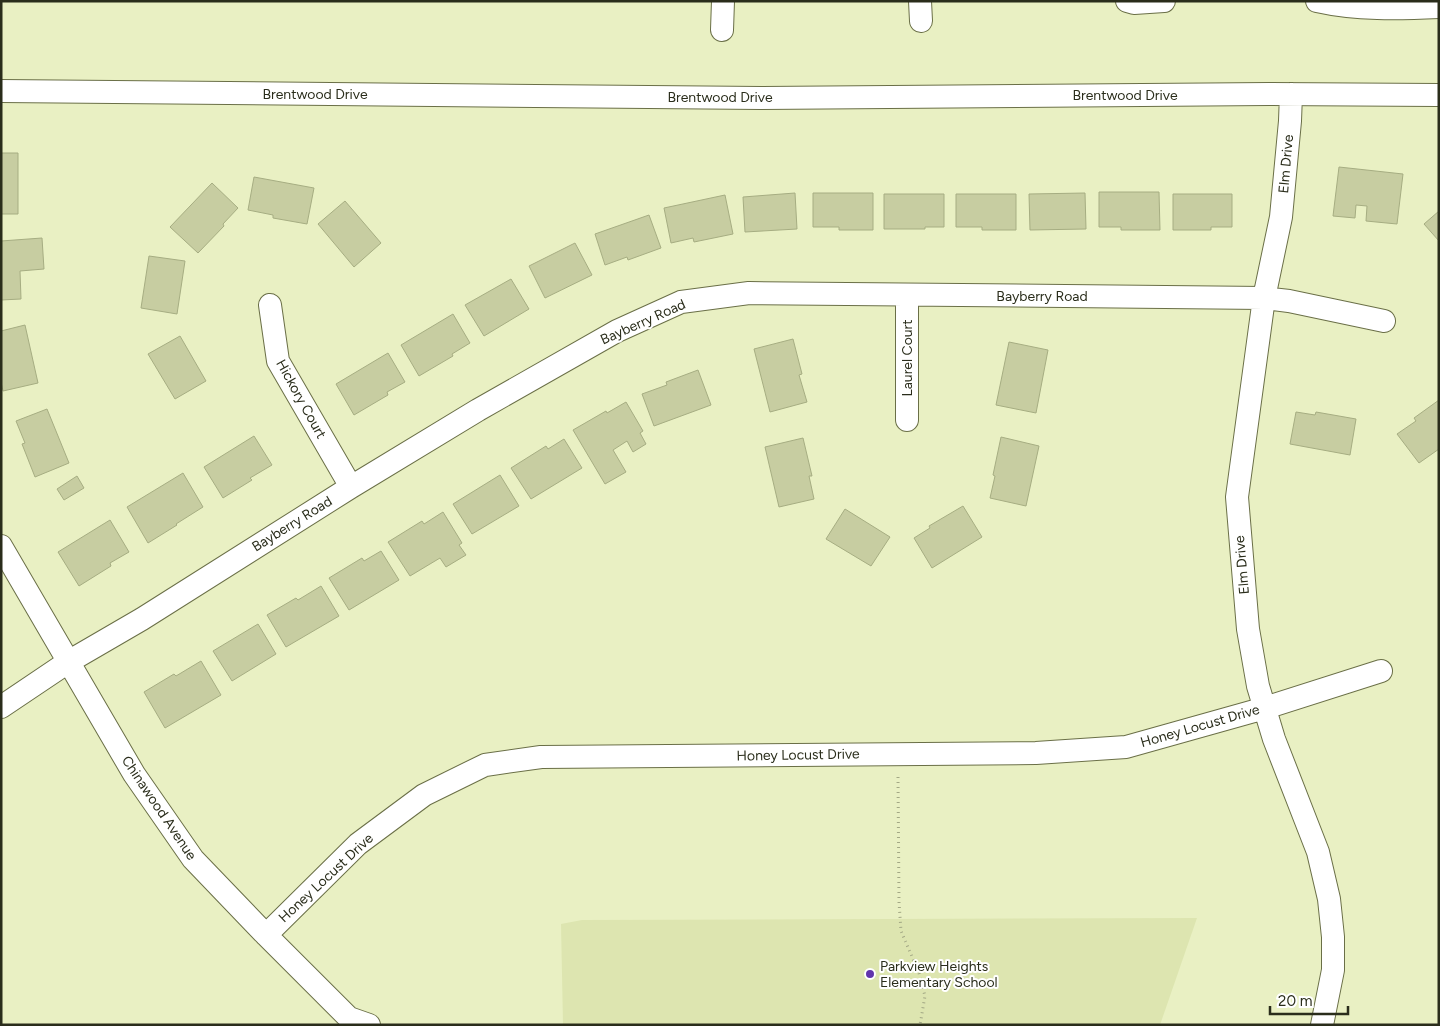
<svg xmlns="http://www.w3.org/2000/svg" width="1440" height="1026" font-family="Figtree,sans-serif">
	<style>
		.built { fill: #dde5b0 }
		.building { fill: #c7cda1; stroke: #a6ad82 }
		.lines { fill: none; stroke-linecap: round; stroke-linejoin: round }
		.street-casing { stroke: #6a6f47; stroke-width: 24 }
		.path { stroke: #a3a885; stroke-width: 3; stroke-dasharray: 1 4; stroke-linecap: butt }
		.street { stroke: #fff; stroke-width: 22 }
		.poi-dot { fill: #6034ac; stroke: #fff; stroke-width: 2 }
		.labels { text-anchor: middle; dominant-baseline: central; stroke-width: 4; stroke-linejoin: round; paint-order: stroke }
		.street-label { font-size: 14px; fill: #2a2d1b; stroke: #fff }
		.poi-label { font-size: 14px; fill: #2a2d1b; stroke: #fff; text-anchor: start }
	</style>
	<rect width="100%" height="100%" fill="#e9f0c3"/>
	<path class="built" d="M1197,918L1160,1025H563L561,924L582,920Z"/>
	<path class="building" d="M1,153H18V214H1Z
		M1339,167L1403,174L1397,224L1366,221L1367,206L1356,205L1355,218L1333,216Z
		M254,177L314,188L307,224L273,218V215L248,210Z
		M212,183L238,208L223,224L224,226L198,253L170,227Z
		M1099,192H1159L1160,230H1121V227H1099Z
		M795,193L797,229L745,232L743,197Z
		M813,193H873V230H839V227H813Z
		M1085,193L1086,229L1030,230L1029,194Z
		M884,194H944V227H925V229H884Z
		M956,194H1016V230H982V227H956Z
		M1173,194H1232V227H1211V230H1173Z
		M725,195L733,234L694,242L693,238L671,243L664,208Z
		M345,201L381,243L354,267L318,224Z
		M1439,211V241L1424,224Z
		M649,215L661,248L628,260L627,257L605,265L595,234Z
		M42,238L44,269L20,271L21,299L1,300V241Z
		M575,243L592,275L545,298L529,266Z
		M149,256L185,261L177,314L141,308Z
		M511,279L529,309L484,336L465,305Z
		M453,314L470,343L452,354L453,356L419,376L401,345Z
		M25,325L38,383L3,391L1,382V331Z
		M180,336L206,381L175,399L148,354Z
		M793,339L802,374L799,375L807,402L770,412L754,349Z
		M1009,342L1048,350L1036,413L996,405Z
		M388,353L405,382L387,392L388,395L354,415L336,384Z
		M698,370L711,405L654,426L642,394L667,385L666,382Z
		M1439,400V449L1419,463L1397,434L1416,421L1414,418Z
		M626,402L643,431L640,433L646,444L633,452L627,441L613,450L626,472L605,484L573,430L606,411L607,413Z
		M47,409L69,463L35,477L22,444L25,443L16,421Z
		M1296,412L1315,415L1316,412L1356,419L1350,455L1290,444Z
		M254,436L272,465L250,478L252,480L223,498L204,467Z
		M1001,437L1039,446L1026,506L990,498L995,476L993,475Z
		M803,438L812,476H809L814,499L779,507L765,447Z
		M564,439L582,468L531,499L511,468L546,446L548,449Z
		M183,473L203,507L176,524L177,525L148,543L127,507Z
		M500,475L519,506L472,534L453,504Z
		M77,476L84,488L64,500L57,489Z
		M963,506L982,537L932,568L914,538L930,528L929,526Z
		M845,509L890,537L871,566L826,539Z
		M443,512L462,543L459,545L466,555L446,567L440,558L410,576L388,542L422,521L424,524Z
		M110,520L129,552L110,563L111,566L79,586L58,552Z
		M381,551L399,580L349,610L329,578L362,558L364,561Z
		M321,586L339,616L286,647L267,615L296,598L298,600Z
		M258,624L276,654L232,681L213,651Z
		M201,661L221,695L165,728L144,692L174,674L176,676Z"/>
	<g class="lines">
		<g class="street-casing">
			<path id="street" d="M920,1L921,21
				M1127,1L1134,3L1164,1
				M1317,1C1357,10 1398,9 1439,7
				M722,30L723,1
				M1,91L761,98L1269,94L1439,95
				M1291,94L1290,121L1281,217L1264,298L1237,497L1248,629L1258,686L1274,739L1318,852L1329,899L1333,937V970L1322,1025
				M907,295V420
				M270,305L278,361L351,487
				M1,546L134,774L193,859L266,935L349,1018L369,1025
				M1,707L68,662L142,619L351,487L478,410L617,331L681,302L749,293L1264,298L1289,301L1384,321
				M266,935L358,844L424,795L485,765L541,757L1036,753L1126,747L1265,708L1381,671"/>
		</g>
		<path class="path" d="M898,777L899,902L901,931L919,973L925,996L920,1025"/>
		<use href="#street" class="street"/>
	</g>
	<circle class="poi-dot" cx="870" cy="974" r="5"/>
	<g class="labels">
		<g class="street-label">
			<text x="315" y="94">Brentwood Drive</text>
			<text x="1125" y="95">Brentwood Drive</text>
			<text x="720" y="97">Brentwood Drive</text>
			<text transform="translate(1286 164) rotate(-85)">Elm Drive</text>
			<text x="1042" y="296">Bayberry Road</text>
			<text transform="translate(643 322) rotate(-24)">Bayberry Road</text>
			<text transform="translate(907 358) rotate(-90)">Laurel Court</text>
			<text transform="translate(301 399) rotate(61)">Hickory Court</text>
			<text transform="translate(292 524) rotate(-32)">Bayberry Road</text>
			<text transform="translate(1242 565) rotate(-95)">Elm Drive</text>
			<text transform="translate(1200 726) rotate(-16)">Honey Locust Drive</text>
			<text transform="translate(798 755) rotate(-1)">Honey Locust Drive</text>
			<text transform="translate(159 808) rotate(56)">Chinawood Avenue</text>
			<text transform="translate(326 878) rotate(-43)">Honey Locust Drive</text>
		</g>
		<g class="poi-label">
			<text x="880" y="966">Parkview Heights<tspan x="880" dy="16">Elementary School</tspan></text>
		</g>
	</g>
	<rect width="1440" height="1026" fill="none" stroke="#2a2d1b" stroke-width="5"/>
	<path d="M1270 1006v8h78v-8" fill="none" stroke="#2a2d1b" stroke-width="2.5"/>
	<text x="1278" y="1006" font-size="15" fill="#2a2d1b" stroke="#ffffff" stroke-width="4" paint-order="stroke">20 m</text>
</svg>
